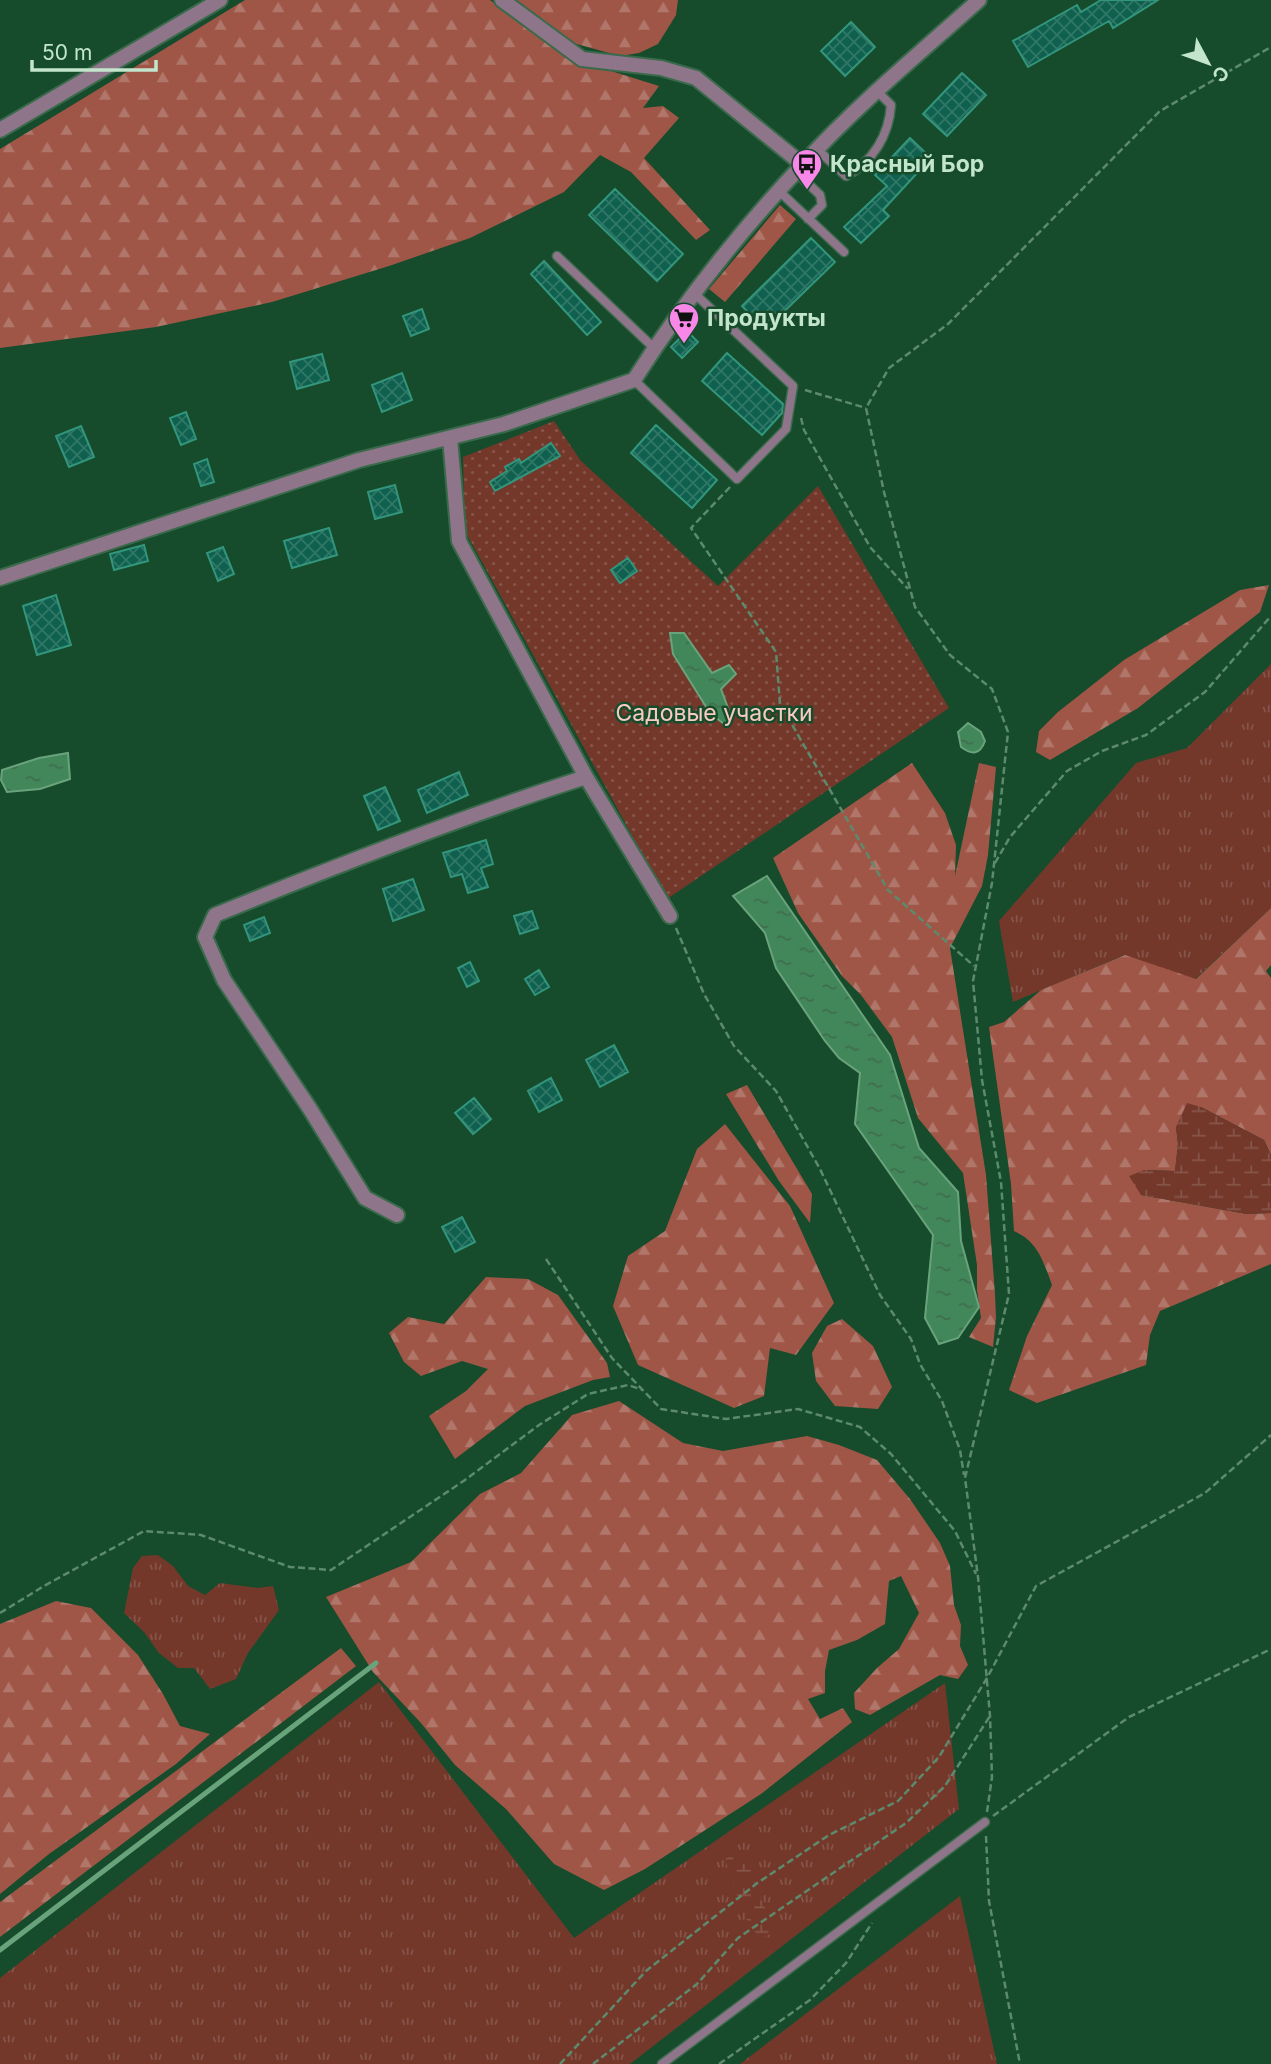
<svg xmlns="http://www.w3.org/2000/svg" width="1271" height="2064" font-family="Inter,sans-serif">
	<style>
		.grass { fill: url(#grass-tufts) }
		.forest { fill: url(#forest-firs) }
		.wetland { fill: url(#wetland-marsh) }
		.garden { fill: url(#garden-dots) }
		.water { fill: url(#water-ripples); stroke: #69a37c; stroke-width: 2 }
		.lines { fill: none; stroke-linecap: round; stroke-linejoin: round }
		.stream { stroke: #69a37c; stroke-width: 5 }
		.building { fill: url(#building-cross-hatch); stroke: #32957c; stroke-width: 2 }
		.service-casing { stroke: #396a4b; stroke-width: 11 }
		.minor-casing { stroke: #396a4b; stroke-width: 18 }
		.tertiary-casing { stroke: #396a4b; stroke-width: 18 }
		.path { stroke: #5d8a6d; stroke-width: 2.5; stroke-dasharray: 7 3.5; stroke-linecap: butt }
		.service { stroke: #8f758a; stroke-width: 8 }
		.minor { stroke: #8f758a; stroke-width: 14 }
		.tertiary { stroke: #8f758a; stroke-width: 14 }
		.labels { text-anchor: middle; dominant-baseline: central; stroke-width: 5; stroke-linejoin: round; paint-order: stroke }
		.poi-label { font-size: 23px; font-weight: bold; fill: #c3e5cc; stroke: #164b2b; text-anchor: start }
		.park-label { font-size: 23px; fill: #f7cbc1; stroke: #164b2b }
	</style>
	<defs>
		<pattern id="grass-tufts" width="24" height="20" patternUnits="userSpaceOnUse" patternTransform="scale(1.75)"><rect width="24" height="20" fill="#74382b"/><path d="M3 7l-1-3M5 7V3M7 7l1-3M15 17l-1-3M17 17v-4M19 17l1-3" fill="none" stroke="#865549"/></pattern>
		<pattern id="forest-firs" width="22" height="20" patternUnits="userSpaceOnUse" patternTransform="scale(1.75)"><rect width="22" height="20" fill="#9f5647"/><path d="M5 1l3.5 6h-7zM16 11l3.5 6h-7z" fill="#af7669"/></pattern>
		<pattern id="wetland-marsh" width="20" height="14" patternUnits="userSpaceOnUse" patternTransform="scale(1.75)"><rect width="20" height="14" fill="#74382b"/><path d="M1 5h8M5 5V1M11 12h8M15 12V8" fill="none" stroke="#865549"/></pattern>
		<pattern id="garden-dots" width="8" height="8" patternUnits="userSpaceOnUse" patternTransform="scale(1.75)"><rect width="8" height="8" fill="#74382b"/><path d="M2 2h.1M6 6h.1" fill="none" stroke="#865549" stroke-width="1.8" stroke-linecap="round"/></pattern>
		<pattern id="water-ripples" width="26" height="14" patternUnits="userSpaceOnUse" patternTransform="scale(1.75)"><rect width="26" height="14" fill="#42875a"/><path d="M2 4q2-2 4 0t4 0M15 11q2-2 4 0t4 0" fill="none" stroke="#3f6d4e"/></pattern>
		<pattern id="building-cross-hatch" width="8" height="8" patternUnits="userSpaceOnUse" patternTransform="scale(1.75)"><rect width="8" height="8" fill="#0f604e"/><path d="M0 0l8 8M0 8l8-8" fill="none" stroke="#307766"/></pattern>
	</defs>
	<rect width="100%" height="100%" fill="#164b2b"/>
	<path class="grass" d="M1271,664V908L1191,983L1124,955L1013,1002L999,921L1136,763L1187,748Z
		M158,1555L173,1566L188,1586L205,1595L220,1583L258,1588L273,1586L279,1610L248,1653L236,1679L210,1689L194,1668H178L159,1653L144,1632L124,1613L133,1568L142,1556Z
		M379,1682L574,1938L945,1683L959,1809L630,2064H0V1978Z
		M960,1896L997,2064H740Z"/>
	<path class="forest" d="M245,0H490L580,66L611,71L659,86L643,108L663,106L679,118L644,158L710,230L696,240L631,172L600,155L564,192L470,238L389,266L272,302L156,327L0,348V149Z
		M513,0H678L676,15L658,44L639,53L620,56L573,43Z
		M780,205L796,219L725,302L709,289Z
		M1269,585L1260,612L1138,708L1050,760L1036,752L1039,731L1058,712L1124,660L1240,590Z
		M912,763L945,813L956,845L955,876L979,763L996,767L988,855L982,886L950,948L986,1175L995,1294L996,1317L993,1347L969,1337L981,1318L977,1290V1265L963,1173L918,1118L892,1037L861,995L842,976L798,913L773,858Z
		M1271,908V965L1266,971L1271,978V1155L1264,1140L1201,1107L1176,1127L1178,1144L1175,1171L1144,1170L1141,1195L1247,1214L1271,1213V1264L1160,1311L1150,1335L1146,1365L1037,1403L1009,1390L1027,1336L1052,1285C1044,1263 1038,1241 1014,1231L1011,1184L989,1027L1004,1022L1041,990L1125,955L1196,979Z
		M747,1085L812,1194L810,1223L779,1181L726,1094Z
		M725,1124L790,1206L834,1303L796,1355L770,1348L764,1396L734,1408L638,1365L613,1306L628,1256L665,1231L697,1149Z
		M486,1277L528,1279L558,1295L607,1363L610,1377L593,1380L525,1406L455,1459L429,1416L466,1391L488,1369L462,1361L421,1376L404,1362L389,1333L408,1317L444,1324Z
		M842,1319L873,1346L892,1387L878,1409L835,1406L816,1381L812,1353L827,1326Z
		M619,1401L683,1443L723,1451L807,1436L839,1445L877,1460L910,1499L940,1543L950,1566L954,1605L961,1625L960,1646L968,1665L958,1679L940,1675L870,1715L855,1709L854,1693L877,1668L899,1649L919,1613L901,1576L889,1581L885,1624L857,1640L829,1650L825,1671V1693L808,1699L820,1719L843,1708L852,1722L761,1794L645,1869L604,1890L554,1864L506,1809L455,1765L421,1723L373,1672L326,1597L411,1562L480,1494L521,1473L572,1415Z
		M56,1601L91,1608L138,1655L163,1694L180,1726L210,1734L176,1764L49,1854L0,1894V1624Z
		M341,1648L356,1666L0,1937V1902Z"/>
	<path class="wetland" d="M1187,1103L1201,1107L1264,1140L1271,1155V1213L1247,1214L1141,1195L1129,1176L1144,1170L1175,1171L1178,1144L1176,1127Z
		M736,1853L747,1854L761,1899L773,1925L771,1934L760,1939L743,1913L725,1859Z"/>
	<path class="garden" d="M554,421L581,461L718,586L818,486L949,708L667,899L465,531L463,457Z"/>
	<path class="water" d="M670,633H684L712,673L729,665L736,674L721,689L731,716L724,724L710,713L673,654Z
		M968,723L981,732L985,741C980,755 972,755 961,747L958,732Z
		M68,753L70,779L40,789L7,792L1,780L2,770L39,758Z
		M767,876L890,1055L919,1148L958,1192L961,1241L979,1307L958,1338L939,1344L925,1318L933,1235L855,1124L860,1073L839,1058L825,1041L776,968L765,933L733,896Z"/>
	<g class="lines">
		<path class="stream" d="M0,1950L376,1663"/>
	</g>
	<path class="building" d="M1101,0H1158L1113,28L1109,21L1028,67L1013,41L1077,5L1081,12Z
		M851,22L875,47L845,76L821,51Z
		M962,73L986,95L947,136L923,114Z
		M910,138L931,158L883,210L889,216L861,243L844,227L887,186L875,175Z
		M615,189L683,254L657,281L589,215Z
		M811,238L835,262L765,330L742,306Z
		M544,261L601,322L587,335L531,274Z
		M422,309L429,329L411,336L403,316Z
		M687,331L698,342L682,358L671,347Z
		M727,353L783,404L782,413L762,435L702,381Z
		M322,354L329,380L297,389L290,362Z
		M402,373L412,400L382,412L372,385Z
		M186,412L196,439L181,445L170,418Z
		M656,425L717,480L692,508L631,453Z
		M81,426L94,457L69,467L56,436Z
		M551,443L560,456L495,491L490,482L507,471L505,467L519,459L521,463Z
		M207,459L214,482L201,486L194,464Z
		M395,485L402,512L375,519L368,492Z
		M329,528L337,555L292,568L284,541Z
		M144,545L148,561L114,570L110,554Z
		M223,547L234,574L218,581L207,553Z
		M628,558L637,571L620,583L611,570Z
		M56,595L71,645L37,655L23,606Z
		M459,772L468,795L427,813L418,790Z
		M385,787L400,821L378,830L364,796Z
		M486,840L493,864L481,868L488,887L468,893L462,874L451,877L443,853Z
		M413,879L424,910L393,921L383,889Z
		M532,911L538,928L520,934L514,916Z
		M264,917L270,933L250,941L244,925Z
		M470,962L479,981L467,987L458,968Z
		M539,970L549,987L535,995L525,979Z
		M614,1045L628,1072L600,1087L586,1060Z
		M551,1078L562,1100L539,1112L528,1091Z
		M474,1098L491,1119L473,1134L455,1113Z
		M462,1217L475,1242L455,1252L442,1227Z"/>
	<g class="lines">
		<g class="service-casing">
			<path id="service" d="M817,149L846,176C873,162 889,135 891,105L877,91
				M796,172L820,195L822,205L808,219
				M779,191L844,252
				M557,256L654,348
				M634,380L737,479L786,429L793,386L695,294
				M662,2064L985,1822"/>
		</g>
		<g class="minor-casing">
			<path id="minor" d="M502,0L582,59L661,68L696,78L802,164
				M0,130L220,0
				M450,438L459,541L586,777L670,916
				M0,578L359,460L504,424L634,380
				M397,1215L365,1198L310,1109L224,980L205,937L215,915C338,865 461,817 586,777"/>
		</g>
		<g class="tertiary-casing">
			<path id="tertiary" d="M634,380C683,303 742,229 804,163C858,104 920,53 979,0"/>
		</g>
		<path class="path" d="M805,390L866,408
			M801,418L804,430L870,547L908,589
			M730,487L691,528L776,652L780,704L888,890L974,966
			M995,863L1010,837L1067,771L1102,751L1146,735L1205,692L1271,616
			M676,928L704,994L734,1046L776,1091L820,1169L880,1295L911,1339L920,1364L942,1401L960,1450L964,1475
			M546,1259L612,1358L661,1409L726,1419L798,1409L860,1427L891,1454L955,1531L976,1574
			M0,1613L44,1586L144,1531L201,1535L290,1567L331,1570L465,1480L539,1425L588,1394L628,1385L643,1390
			M987,1812L992,1777L990,1716L978,1577L965,1478L1009,1294L1001,1182L982,1080L973,981L992,883L1008,732L992,689L950,655L915,607L884,492L866,408L889,368L948,324L1160,111L1271,47
			M993,1816L1129,1717L1271,1649
			M986,1836L989,1901L1020,2064
			M560,2064L646,1971L756,1884L829,1835L898,1801L939,1757L987,1678L1036,1586L1205,1493L1271,1435
			M593,2064L697,1984L738,1938L906,1823L945,1786L990,1716
			M719,2064L810,2000L846,1963L872,1923"/>
		<use href="#service" class="service"/>
		<use href="#minor" class="minor"/>
		<use href="#tertiary" class="tertiary"/>
	</g>
	<defs>
		<g id="bus-pin" transform="scale(1.575)"><path d="M0 17L-7.5 6A9.5 9.5 0 1 1 7.5 6Z" fill="#f987e8" stroke="#164b2b"/><path d="M-5-6H5V4H4V6H2V4H-2V6H-4V4H-5ZM-3.5-4V0h7V-4ZM-3.5 1.2v1.5H-2V1.2ZM2 1.2v1.5H3.5V1.2Z" fill="#111"/></g>
		<g id="supermarket-pin" transform="scale(1.575)"><path d="M0 17L-7.5 6A9.5 9.5 0 1 1 7.5 6Z" fill="#f987e8" stroke="#164b2b"/><path d="M-6-5.5h2.5l.6 2H6L4.5 2H-2.5L-4.4-4H-6ZM-1.5 3.2a1.3 1.3 0 1 0 .1 0ZM3 3.2a1.3 1.3 0 1 0 .1 0Z" fill="#111"/></g>
	</defs>
	<g fill-rule="evenodd">
		<use href="#bus-pin" x="807" y="164"/>
		<use href="#supermarket-pin" x="684" y="318"/>
	</g>
	<g class="labels">
		<g class="poi-label">
			<text x="830" y="164">Красный Бор</text>
			<text x="707" y="318">Продукты</text>
		</g>
		<g class="park-label">
			<text x="714" y="713">Садовые участки</text>
		</g>
	</g>
	<g transform="translate(1208 63) rotate(131)" stroke="#164b2b" stroke-width="5" paint-order="stroke">
	<path d="M0-5L12 26L0 18L-12 26Z" fill="#c3e5cc"/>
	<text y="-10" font-size="19" font-weight="bold" text-anchor="middle" fill="#c3e5cc">С</text>
	</g>
	<path d="M32 60v10h124v-10" fill="none" stroke="#c3e5cc" stroke-width="3.5"/>
	<text x="42" y="60" font-size="21" fill="#c3e5cc" stroke="#164b2b" stroke-width="5" paint-order="stroke">50 m</text>
</svg>
